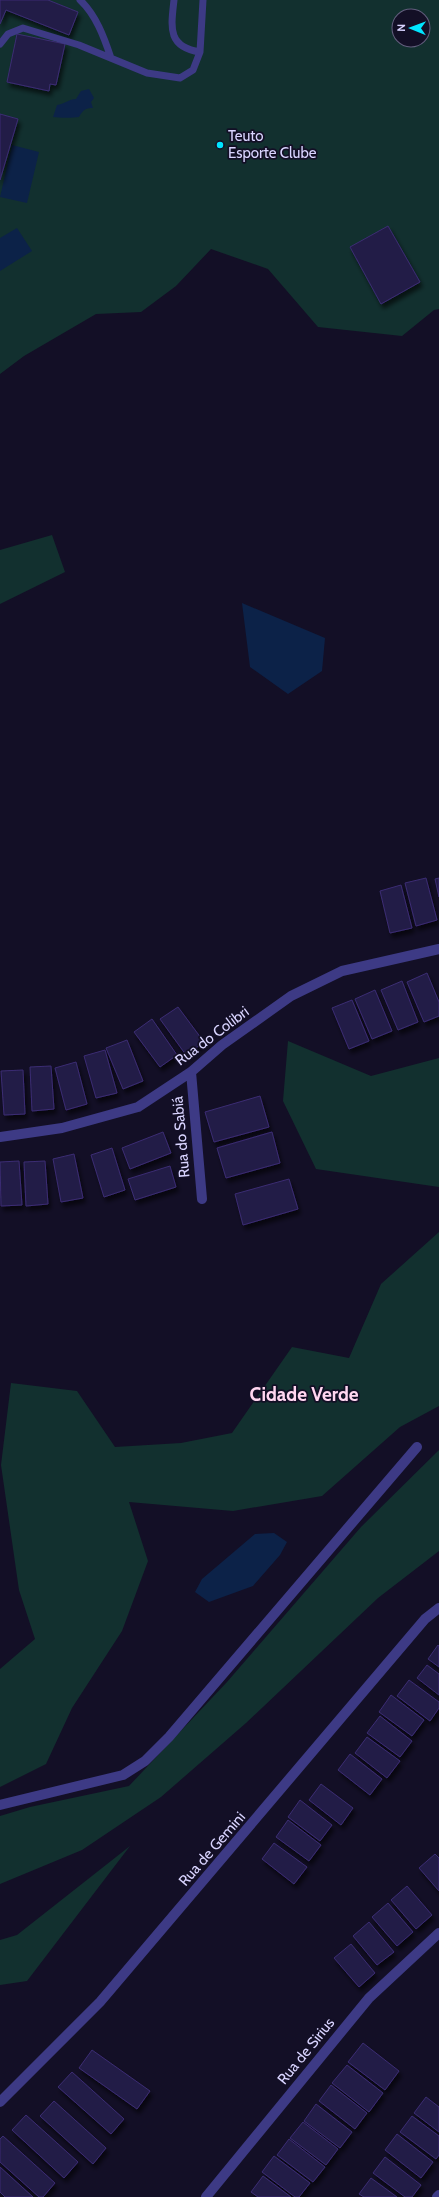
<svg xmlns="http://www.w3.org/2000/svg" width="439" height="2197" font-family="Cabin,sans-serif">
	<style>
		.green { fill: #12302f; fill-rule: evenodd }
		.water { fill: #0c2248 }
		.building { fill: #241b47; stroke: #3b2d73; filter: url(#shadow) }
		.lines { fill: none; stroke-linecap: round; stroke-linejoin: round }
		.service { stroke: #3d3a85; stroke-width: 7 }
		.minor { stroke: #3d3a85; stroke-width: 10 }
		.tertiary { stroke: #3d3a85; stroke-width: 10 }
		.poi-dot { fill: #00e5ff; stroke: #130f26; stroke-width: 1.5 }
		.labels { text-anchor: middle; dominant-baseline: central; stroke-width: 3.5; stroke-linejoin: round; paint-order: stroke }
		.poi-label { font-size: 15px; fill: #d9d4ff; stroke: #130f26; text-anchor: start }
		.street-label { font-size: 15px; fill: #d9d4ff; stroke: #130f26 }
		.district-label { font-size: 19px; font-weight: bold; fill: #ffd6f0; stroke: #130f26 }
	</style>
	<defs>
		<filter id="shadow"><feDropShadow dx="2.5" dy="4.5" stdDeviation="2" flood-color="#0009"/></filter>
	</defs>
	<rect width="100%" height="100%" fill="#130f26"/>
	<path class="green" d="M0,0H439V309L434,310L402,336L318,327L268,269L211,249L176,286L141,312L96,314L24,356L0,374ZM399,16H423V40H399Z
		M52,535L65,572L0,604V550Z
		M288,1041L371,1076L439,1058V1187L316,1169L283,1101Z
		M439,1232V1406L400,1427L322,1496L233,1511L129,1502L148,1561L122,1631L72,1708L46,1764L0,1787V1669L35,1639L19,1590L1,1465L11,1383L77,1391L115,1447L181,1443L232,1433L292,1347L349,1358L381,1284Z
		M439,1450V1551L378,1598L246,1723L161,1797L82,1850L0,1884V1816L30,1807L129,1786L227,1682L361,1527Z
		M130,1846L27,1981L0,1985V1940L17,1935Z"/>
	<path class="water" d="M89,89L94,98L91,102L93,108C85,108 83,110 79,117C74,118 59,118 53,117L57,105C64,104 69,99 76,99L81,91Z
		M12,145L39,152L27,203L0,197Z
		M17,228L32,251L0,271V238Z
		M242,603L325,638L322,671L288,694L250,667Z
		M274,1533L287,1542L280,1555L253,1586L209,1602L195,1592L202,1579L255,1534Z"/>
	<path class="building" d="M0,0H48L78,12L69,35L6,10L0,24Z
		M17,34L65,44L56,85L50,84L49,91L7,82Z
		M0,114L18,119L0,180Z
		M388,226L420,282L381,304L350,247Z
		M426,878L437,920L416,926L405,883Z
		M439,878V897L435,879Z
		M401,885L412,928L390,933L380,891Z
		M427,973L439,1002V1016L424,1022L407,982Z
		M402,981L418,1022L398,1030L381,990Z
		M375,990L392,1031L372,1039L355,999Z
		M352,1000L369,1041L349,1049L332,1008Z
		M178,1007L204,1042L186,1055L160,1019Z
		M152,1019L177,1055L160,1067L134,1032Z
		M127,1040L143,1081L123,1089L106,1048Z
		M105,1050L117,1093L96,1098L84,1056Z
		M76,1062L87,1104L66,1110L55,1068Z
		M51,1066L54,1109L32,1111L30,1067Z
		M23,1070L25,1114L4,1115L1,1071Z
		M260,1096L269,1127L214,1142L205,1112Z
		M163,1132L171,1153L130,1169L122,1148Z
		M272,1132L280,1163L226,1178L217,1148Z
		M112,1148L125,1190L104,1197L91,1155Z
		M74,1154L83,1198L61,1202L53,1159Z
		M19,1161L22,1205L1,1206L0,1162Z
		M45,1161L48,1204L26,1206L24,1162Z
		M170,1166L176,1187L135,1200L128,1179Z
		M289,1179L298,1209L243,1225L235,1194Z
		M438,1645L439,1646V1667L428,1659Z
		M427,1665L439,1674V1695L417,1678Z
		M409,1680L439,1702V1708L430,1721L397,1696Z
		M391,1695L424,1720L412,1736L379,1712Z
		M380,1716L412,1741L400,1757L367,1733Z
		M367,1737L400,1761L387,1778L355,1753Z
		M350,1754L382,1779L370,1795L338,1770Z
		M321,1784L353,1808L341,1825L309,1800Z
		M300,1800L332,1825L320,1841L288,1817Z
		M288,1820L321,1845L309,1861L276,1837Z
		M274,1843L307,1867L294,1884L262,1859Z
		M435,1854L439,1858V1891L419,1868Z
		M407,1886L432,1915L416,1929L391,1900Z
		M388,1903L413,1932L397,1946L372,1917Z
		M369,1922L394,1952L377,1965L353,1936Z
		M351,1944L375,1973L359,1987L334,1958Z
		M363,2043L399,2071L385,2090L348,2062Z
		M92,2050L150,2091L137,2109L79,2068Z
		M347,2065L383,2093L369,2112L332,2083Z
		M72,2072L124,2119L111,2134L58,2087Z
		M331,2085L367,2113L355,2129L319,2101Z
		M426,2097L439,2107V2132L414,2113Z
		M54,2101L106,2148L93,2164L40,2116Z
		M316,2104L352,2132L340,2148L304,2121Z
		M26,2115L78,2162L64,2178L12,2130Z
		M412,2116L439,2136V2155L436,2159L400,2132Z
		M303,2122L338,2149L326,2165L290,2138Z
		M397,2134L433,2162L421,2178L385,2150Z
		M3,2136L55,2183L43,2197H39L0,2162V2139Z
		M289,2139L325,2167L313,2182L277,2155Z
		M274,2156L310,2183L299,2197H295L262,2172Z
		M385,2157L421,2185L412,2197H405L373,2173Z
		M0,2167L33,2197H5L0,2192Z
		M263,2176L291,2197H258L251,2192Z
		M371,2178L397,2197H364L359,2194Z"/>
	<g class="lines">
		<path class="service" d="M80,0C96,15 104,37 111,58
			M174,0C171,27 167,47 200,52
			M0,44L8,34L23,28L79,45L147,73L180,78L193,70L200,52L203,0"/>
		<path class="minor" d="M191,1072L202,1199
			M0,1137L62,1128L138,1107L191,1072L222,1045L291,996L342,971L439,949
			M0,1805L123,1775L145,1761L169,1737L417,1447
			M206,2197L369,1998L439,1933
			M437,2197L439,2195"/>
		<path class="tertiary" d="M0,2102L100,2002L425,1619L439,1608"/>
	</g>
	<circle class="poi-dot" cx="220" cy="145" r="4"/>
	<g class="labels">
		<g class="poi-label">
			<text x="228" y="136">Teuto<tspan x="228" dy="17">Esporte Clube</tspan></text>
		</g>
		<g class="street-label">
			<text transform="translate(212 1036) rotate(-37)">Rua do Colibri</text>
			<text transform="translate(181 1137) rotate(-95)">Rua do Sabiá</text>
			<text transform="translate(212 1849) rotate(-49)">Rua de Gemini</text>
			<text transform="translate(306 2051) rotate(-51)">Rua de Sirius</text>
		</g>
		<g class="district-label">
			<text x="304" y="1394">Cidade Verde</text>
		</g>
	</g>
	<g transform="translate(411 28) rotate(271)"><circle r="19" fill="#130f26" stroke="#625e7d"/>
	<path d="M0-3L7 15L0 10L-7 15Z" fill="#00e5ff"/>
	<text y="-6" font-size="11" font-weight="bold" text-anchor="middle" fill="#d9d4ff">N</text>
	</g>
</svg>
